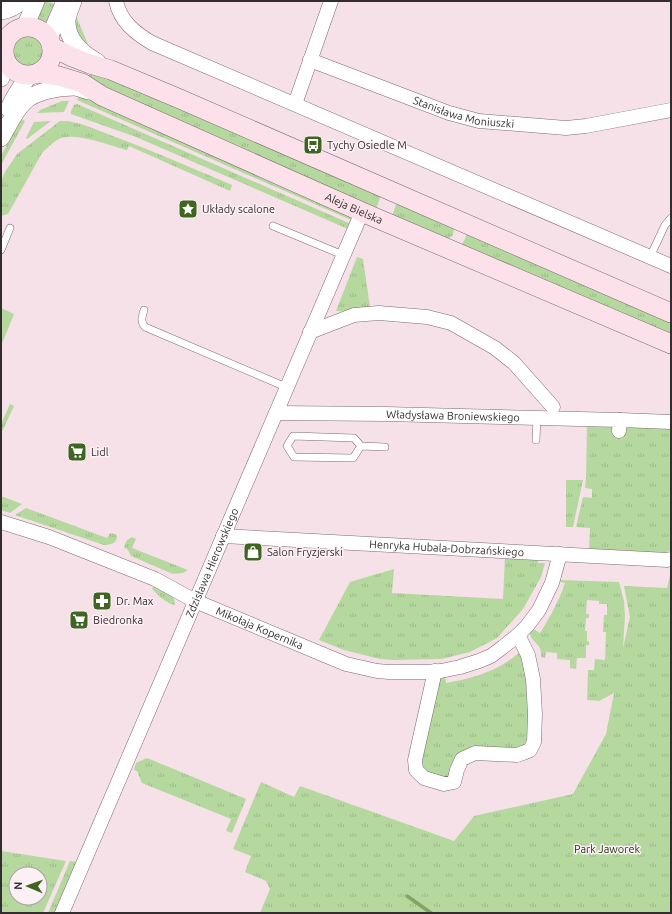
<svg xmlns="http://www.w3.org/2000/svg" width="672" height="914" font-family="Ubuntu,sans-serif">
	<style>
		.grass { fill: url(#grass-tufts); fill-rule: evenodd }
		.pitch { fill: #b5d89f }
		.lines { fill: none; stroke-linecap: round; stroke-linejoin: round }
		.stream { stroke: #7ea665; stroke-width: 3.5 }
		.service-casing { stroke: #7d6b71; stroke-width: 8 }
		.minor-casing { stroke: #7d6b71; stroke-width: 15 }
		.tertiary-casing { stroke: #7d6b71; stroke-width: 18 }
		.secondary-casing { stroke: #7d6b71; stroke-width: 20 }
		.service { stroke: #fff; stroke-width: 7 }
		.minor { stroke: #fff; stroke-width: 14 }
		.tertiary { stroke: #fff; stroke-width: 17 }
		.secondary { stroke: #fce1ea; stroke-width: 19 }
		.labels { text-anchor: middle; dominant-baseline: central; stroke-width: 3; stroke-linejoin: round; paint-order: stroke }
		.street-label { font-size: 11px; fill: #342d2f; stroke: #fdf0f4 }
		.poi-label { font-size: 11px; fill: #342d2f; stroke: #fdf0f4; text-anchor: start }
		.park-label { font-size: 11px; fill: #1d3708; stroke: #fdf0f4 }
	</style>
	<defs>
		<pattern id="grass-tufts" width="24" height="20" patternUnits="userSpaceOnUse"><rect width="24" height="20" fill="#b5d89f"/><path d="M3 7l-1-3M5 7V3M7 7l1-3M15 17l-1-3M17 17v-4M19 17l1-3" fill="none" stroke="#9cba89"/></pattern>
	</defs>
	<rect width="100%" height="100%" fill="#f5e1e7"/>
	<path class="grass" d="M42,1H47L58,6L49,24L41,20L34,18Z
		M76,16L87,42L88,46L74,34Z
		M10 52a17 17 0 1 1 34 0a17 17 0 1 1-34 0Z
		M91,70L381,195L376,209L86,81Z
		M79,95L345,210L351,217V220L77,100Z
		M62,101H69L64,112L37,113L40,110Z
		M77,104L351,224L348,229L136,137L71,114V111L74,105Z
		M21,119L25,121L1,165V156Z
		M51,121L27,139L26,138L34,122Z
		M60,121C77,120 94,129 110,135C151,150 192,168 232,185L230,191L129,146L127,150C111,146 74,131 59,139C53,142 47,148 42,153L8,214L1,216V181L5,172L17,154Z
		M398,200L450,223L454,229L453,235L448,239L392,216Z
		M467,232L671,321V338L461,246L465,239Z
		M357,257L363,259L370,307C360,308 346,312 336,311Z
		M10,404L14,406L1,434V424Z
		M587,425H671V550L664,553L589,550L590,528L576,527L583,497L592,498V489L585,488L586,477Z
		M566,480H583L573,527H566Z
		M1,496L22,504L10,513L1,510Z
		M26,508L107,538L110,533L115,534L117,536C117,543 111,545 104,545L15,515Z
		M132,537L136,539L132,548L188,570L183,573L173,574L131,556L128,550L124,547L127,540Z
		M505,557L537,558L538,563H545L541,577L523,609L497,638L470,652L441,659L393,660L380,659L344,650L319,640L350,582L394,569L392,593L503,599Z
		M671,571V913H260L270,889L266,881L245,872L251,856L233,849L261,782L294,797L300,786L454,841L474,816L573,794L606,734L614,693L599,701L587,700L588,670H594L595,659L605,660L606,632H603L604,615H607V604H599V601L587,600L586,614H589V618H586L585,631H587V641L589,642V645H586V658H577L576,669L570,668V660L557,659V653L546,652L545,658L541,657C541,654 541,650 540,648C535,640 526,637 532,628L540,633C550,617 559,601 565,583L557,581L558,580L619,582L624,601L625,616L623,648L630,617L624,586L667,588Z
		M154,584L171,595L174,599L175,605C167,604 158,595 152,589Z
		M520,652L526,657L532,740L522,748H475L450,776L442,777L426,773L422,766L420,756L440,679L443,675H445L446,683C475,678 498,671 520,652Z
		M147,758L246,799L232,833L226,831L231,819L142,783L137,771L134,770L136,763Z
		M1,851L66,861L43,913H1ZM16,874H40V898H16Z
		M70,861L78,862L56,913H48Z"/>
	<path class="pitch" d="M1,308L14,314L1,346Z"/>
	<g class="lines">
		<path class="stream" d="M407,896L431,913"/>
		<g class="service-casing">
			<path id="service" d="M273,226L343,255
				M1,250L10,228
				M650,257L665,225L671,218
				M144,310C142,317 140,321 145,327L286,387
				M536,440L537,418
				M361,446L353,458L294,457L287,446L293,436L354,438L361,446L385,447"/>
		</g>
		<g class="minor-casing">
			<g id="minor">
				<path d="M116,1C120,21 135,33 152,43L671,266"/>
				<path id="s1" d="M310,60L449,113L479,121L566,128L586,126L671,110"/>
				<path d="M295,104L331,1"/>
				<path d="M310,332L354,315L379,313L427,317L451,323L495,348L514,363L553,407"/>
				<path id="s2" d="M276,413L386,414L620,420L619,431"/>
				<path d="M620,420L671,422"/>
				<path id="s3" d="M1,522L49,537L155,579L195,601L346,664L377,671L389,672H425L441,671L460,667L479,661L491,656L503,647L518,635L527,626L539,610L552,583L560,554"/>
				<path id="s4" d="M223,536L667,560L671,559"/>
				<path d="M435,671L415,760L416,770L424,778L444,784L454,782L457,770L462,759L475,753L517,755L523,753L530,750L534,742L535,714L533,679L528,655L518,635"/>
				<path id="s5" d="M62,913L362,212"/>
			</g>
		</g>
		<g class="tertiary-casing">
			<path id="tertiary" d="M73,1C71,7 68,13 67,20C66,39 81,53 97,62
				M1,11C9,10 15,7 21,1
				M25,27L36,1
				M49,38L65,1
				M1,78L6,63
				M9,109C13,97 22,87 28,76
				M1,138C8,126 14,112 24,102C35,91 59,87 74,87C79,87 84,90 89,91"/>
		</g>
		<g class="secondary-casing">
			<g id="secondary">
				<circle cx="28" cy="51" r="24"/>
				<path d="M52,47L72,57L90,64L111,70L180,99L671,313"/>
				<path id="s6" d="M38,73L59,76L82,83L102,96L362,212L671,344"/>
			</g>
		</g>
		<use href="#service" class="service"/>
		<use href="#minor" class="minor"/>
		<use href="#tertiary" class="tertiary"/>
		<use href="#secondary" class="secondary"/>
	</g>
	<defs>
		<g id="bus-square" transform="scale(1)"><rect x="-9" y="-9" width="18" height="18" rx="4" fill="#3f6621" stroke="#fdf0f4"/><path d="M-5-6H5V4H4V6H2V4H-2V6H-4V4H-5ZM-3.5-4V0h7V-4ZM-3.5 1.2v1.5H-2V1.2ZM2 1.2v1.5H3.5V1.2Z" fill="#fff"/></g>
		<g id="sight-square" transform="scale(1)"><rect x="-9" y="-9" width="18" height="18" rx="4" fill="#3f6621" stroke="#fdf0f4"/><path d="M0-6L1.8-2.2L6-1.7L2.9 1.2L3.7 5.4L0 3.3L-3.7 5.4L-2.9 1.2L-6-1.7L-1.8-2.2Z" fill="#fff"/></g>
		<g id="supermarket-square" transform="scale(1)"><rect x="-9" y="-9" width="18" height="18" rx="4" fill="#3f6621" stroke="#fdf0f4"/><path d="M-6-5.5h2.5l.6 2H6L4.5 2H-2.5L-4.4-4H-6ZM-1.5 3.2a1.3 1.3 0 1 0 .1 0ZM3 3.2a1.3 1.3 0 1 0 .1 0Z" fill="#fff"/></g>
		<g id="shop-square" transform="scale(1)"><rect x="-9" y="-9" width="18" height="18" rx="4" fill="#3f6621" stroke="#fdf0f4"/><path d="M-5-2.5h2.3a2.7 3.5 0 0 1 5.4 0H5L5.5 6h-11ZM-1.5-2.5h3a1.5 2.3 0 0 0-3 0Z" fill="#fff"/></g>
		<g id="pharmacy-square" transform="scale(1)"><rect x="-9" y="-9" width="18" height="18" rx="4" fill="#3f6621" stroke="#fdf0f4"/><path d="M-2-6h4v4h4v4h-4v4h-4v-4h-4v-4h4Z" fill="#fff"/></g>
	</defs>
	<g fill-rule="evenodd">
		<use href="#bus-square" x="313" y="145"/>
		<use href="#sight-square" x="188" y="209"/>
		<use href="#supermarket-square" x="77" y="452"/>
		<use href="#shop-square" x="253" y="552"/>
		<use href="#pharmacy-square" x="102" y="601"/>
		<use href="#supermarket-square" x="79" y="620"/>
	</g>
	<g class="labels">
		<g class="street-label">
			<text stroke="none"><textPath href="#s1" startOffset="163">Stanisława Moniuszki</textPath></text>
			<text stroke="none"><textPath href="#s6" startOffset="345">Aleja Bielska</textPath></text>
			<text stroke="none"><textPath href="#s2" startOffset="177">Władysława Broniewskiego</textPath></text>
			<text stroke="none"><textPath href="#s4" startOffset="224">Henryka Hubala-Dobrzańskiego</textPath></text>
			<text stroke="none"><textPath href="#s5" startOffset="381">Zdzisława Hierowskiego</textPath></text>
			<text stroke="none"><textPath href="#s3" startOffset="280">Mikołaja Kopernika</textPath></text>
		</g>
		<g class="poi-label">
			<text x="327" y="145">Tychy Osiedle M</text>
			<text x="202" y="209">Układy scalone</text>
			<text x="91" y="452">Lidl</text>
			<text x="267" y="552">Salon Fryzjerski</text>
			<text x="116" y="601">Dr. Max</text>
			<text x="93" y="620">Biedronka</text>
		</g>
		<g class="park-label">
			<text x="607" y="849">Park Jaworek</text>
		</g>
	</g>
	<rect width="672" height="914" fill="none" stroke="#342d2f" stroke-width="4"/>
	<g transform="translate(28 886) rotate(272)"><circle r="19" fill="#fdf0f4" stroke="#ada2a5"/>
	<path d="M0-3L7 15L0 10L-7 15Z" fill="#3f6621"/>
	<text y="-6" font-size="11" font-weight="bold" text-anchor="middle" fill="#342d2f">N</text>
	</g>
</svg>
